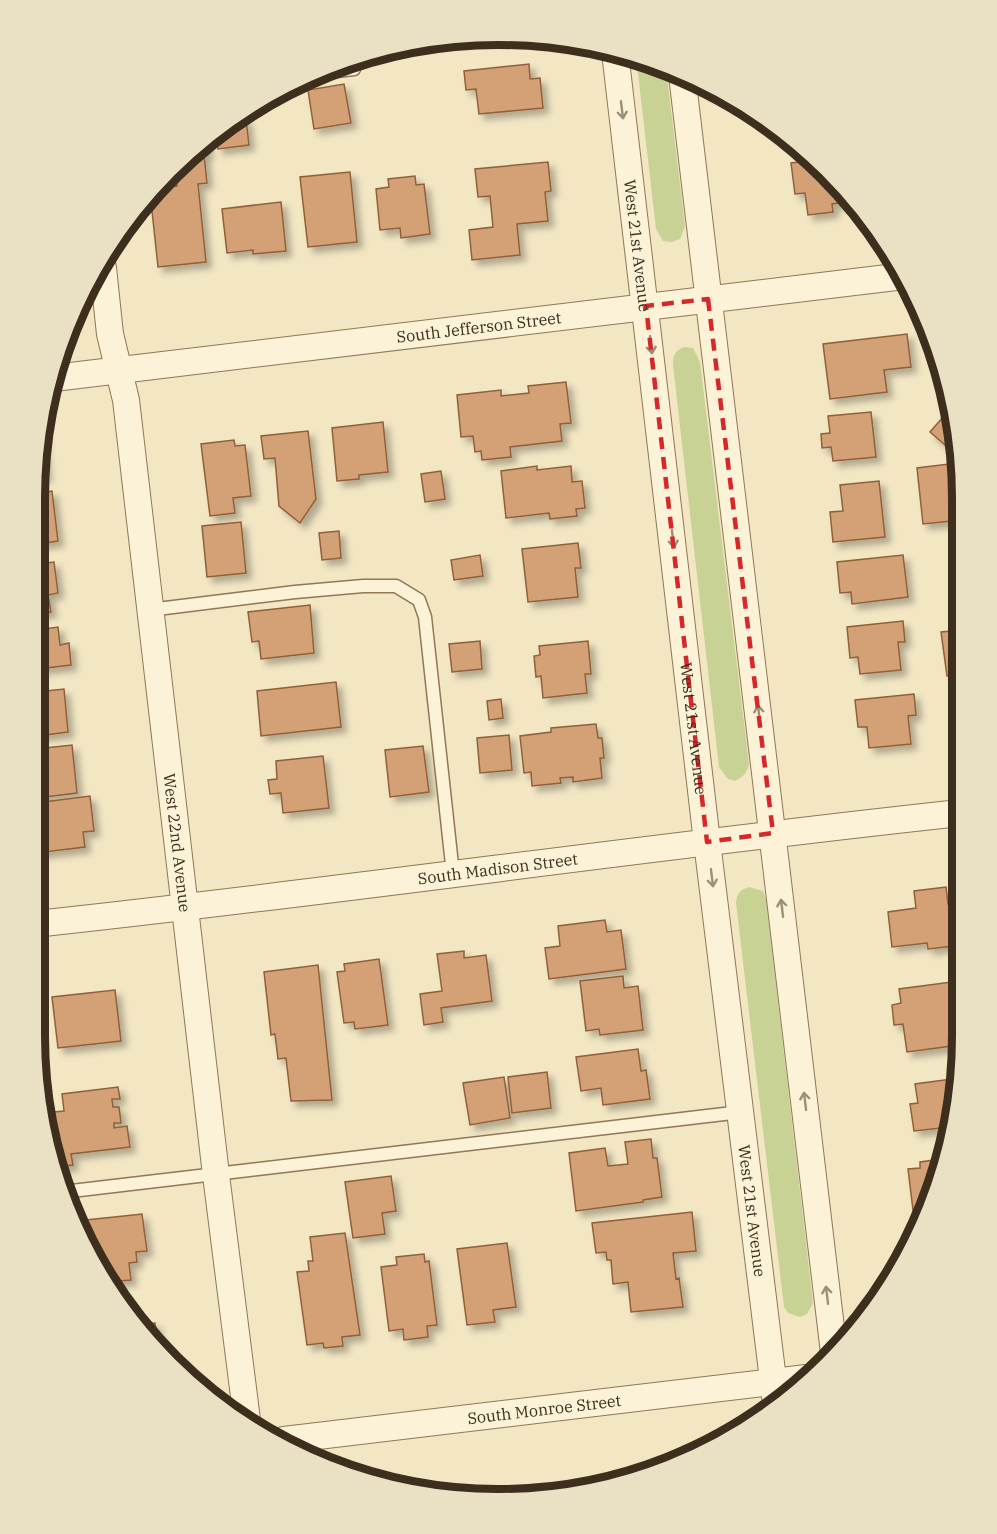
<svg xmlns="http://www.w3.org/2000/svg" width="997" height="1534" font-family="'IBM Plex Serif',serif">
	<style>
		.green { fill: #c8d295 }
		.building { fill: #d4a075; stroke: #90603b; stroke-width: 1.5; filter: url(#shadow) }
		.lines { fill: none; stroke-linecap: round; stroke-linejoin: round }
		.lane-casing { stroke: #8f7757; stroke-width: 15 }
		.street-casing { stroke: #8f7757; stroke-width: 28 }
		.lane { stroke: #fcf2d7; stroke-width: 12 }
		.street { stroke: #fcf2d7; stroke-width: 26 }
		.oneway { stroke: #9c907a }
		.marked { fill: none; stroke: #d62828; stroke-width: 4.5; stroke-dasharray: 12 8; stroke-linejoin: round }
		.labels { text-anchor: middle; dominant-baseline: central; stroke-width: 4.5; stroke-linejoin: round; paint-order: stroke }
		.street-label { font-size: 16px; fill: #3d2e1d; stroke: #f9f0d3 }
		.rim { fill: none; stroke: #3d2e1d; stroke-width: 8 }
	</style>
	<defs>
		<filter id="shadow"><feDropShadow dx="5.5" dy="5.5" stdDeviation="3" flood-color="#0004"/></filter>
	</defs>
	<rect width="100%" height="100%" fill="#f2e6c3"/>
	<path class="green" d="M636,56L666,68L685,226L680,239L672,242L663,241L656,229Z
		M684,347L693,348L700,362L749,764C747,773 743,777 735,781L728,779L719,767L673,365C673,355 675,351 684,347Z
		M749,887L763,891L766,899L813,1303L807,1314L800,1317L788,1313L784,1307L736,903C737,893 740,890 749,887Z"/>
	<path class="building" d="M529,64L530,79L540,78L543,108L479,114L476,89L466,90L464,71Z
		M344,84L351,123L314,129L308,90Z
		M246,119L249,145L218,149L215,131L232,121Z
		M206,140L207,155H204L207,183L198,184L206,262L158,267L150,192L155,188L177,186L175,169Z
		M815,160L853,201L832,204L833,212L808,215L805,193L795,194L791,163Z
		M548,162L551,191L545,192L548,221L517,224L520,255L472,260L469,230L493,227L490,196L478,197L475,169Z
		M350,172L357,242L308,247L300,177Z
		M415,176L416,185L424,184L430,234L401,238L400,228L380,230L376,189L389,187L388,179Z
		M281,202L286,251L253,254V250L227,253L222,209Z
		M907,334L911,367L884,370L887,392L830,399L823,344Z
		M566,382L571,423L560,424L562,441L510,447L511,457L482,460L481,451L475,452L473,436L461,437L457,395L501,390V396L529,393L528,386Z
		M950,409L952,411L959,457L930,432Z
		M871,412L876,457L833,461L831,447L822,448L821,434L830,433L828,416Z
		M383,422L388,472L359,475V479L337,481L332,428Z
		M308,431L316,499L300,523L279,506L275,458L264,459L261,436Z
		M39,437H42L46,476L38,477Z
		M234,440L235,446L245,445L251,496L233,498L235,513L210,516L201,444Z
		M957,463L961,520L923,524L917,468Z
		M537,466V470L571,466L572,482L582,481L585,508L576,509L577,516L550,519L549,513L506,518L501,471Z
		M441,471L445,499L425,502L421,474Z
		M879,481L885,537L833,542L830,512L843,511L840,485Z
		M52,491L58,541L38,544V493Z
		M241,522L246,573L207,577L202,526Z
		M339,531L341,558L322,560L319,533Z
		M578,543L581,568H575L578,597L528,602L522,549Z
		M480,555L483,576L454,580L451,560Z
		M903,555L908,597L852,604L851,592L840,593L837,562Z
		M961,559V595L953,593Z
		M54,562L58,593L48,595L51,612L37,614L38,564Z
		M310,605L314,653L261,659L259,641L252,642L248,612Z
		M903,621L905,642H898L901,670L860,674L858,657L850,658L847,627Z
		M58,627L60,645L69,643L71,665L38,669L39,674L37,675V630Z
		M961,630V674L947,676L941,632Z
		M480,641L482,669L452,672L449,644Z
		M588,641L591,674H585L587,693L543,698L541,676L536,677L534,656L540,655L539,646Z
		M336,682L341,727L261,736L257,691Z
		M64,689L68,732L37,736V692Z
		M914,694L916,715L908,716L911,744L869,748L867,727H858L855,700Z
		M501,699L503,718L489,720L487,701Z
		M596,724L598,738H602L604,758H600L602,778L573,782V777L560,778L561,783L532,786L531,772L524,773L520,736L551,732V728Z
		M509,735L512,770L480,773L477,738Z
		M72,745L77,793L36,798V749Z
		M423,746L429,792L390,797L385,750Z
		M323,756L329,808L283,813L281,793L270,794L268,780L277,779L276,761Z
		M90,796L94,831L83,832L85,847L36,853V803Z
		M946,887L948,904L955,903L958,930L952,931L954,946L928,949L927,943L892,947L888,912L916,908L914,891Z
		M605,920L607,932L621,930L626,969L549,979L545,948L560,946L558,926Z
		M464,951V958L486,955L492,1001L441,1008L443,1022L424,1025L420,994L442,991L437,954Z
		M379,959L388,1025L355,1029L354,1022L344,1023L337,972L345,971L344,964Z
		M318,965L332,1100L291,1101L286,1058L278,1059L275,1034L271,1035L264,972Z
		M623,976L624,988L638,986L643,1030L600,1035L599,1029L586,1031L580,981Z
		M959,981V1037L951,1038L952,1046L907,1052L903,1024L894,1025L892,1005L901,1003L899,989Z
		M115,990L121,1041L58,1048L52,997Z
		M638,1049L641,1071L646,1070L650,1099L603,1105L601,1088L581,1091L576,1057Z
		M547,1072L551,1108L512,1113L508,1077Z
		M504,1077L510,1118L470,1125L463,1083Z
		M959,1078V1096L950,1127L914,1131L910,1104L918,1103L915,1084Z
		M118,1087L120,1099H112L113,1107H119L121,1123H114V1128L127,1126L130,1147L71,1154L73,1165L56,1167L50,1127L55,1126L54,1112L64,1111L62,1094Z
		M651,1139L653,1158H657L662,1197L643,1200V1202L576,1211L569,1153L605,1148L608,1166L628,1164L625,1142Z
		M942,1159L927,1213L926,1215L925,1209L913,1210L908,1169L920,1168V1162Z
		M391,1176L396,1211L382,1213L385,1234L353,1238L345,1182Z
		M692,1212L696,1251L673,1253L676,1279L679,1278L683,1307L631,1312L628,1282L613,1284L611,1260H607L606,1252L596,1253L592,1223Z
		M142,1214L147,1251L136,1252L137,1262L129,1263L131,1280L107,1282L105,1267H100L77,1221Z
		M345,1233L360,1335L342,1337L343,1346L324,1348L323,1343L307,1345L297,1272L309,1271L308,1261H313L310,1237Z
		M507,1243L516,1307L493,1310L495,1322L467,1325L457,1249Z
		M424,1254L425,1262L429,1261L437,1325L427,1326L428,1337L404,1340L403,1329L389,1331L381,1267L397,1265L396,1257Z
		M155,1323L158,1341L142,1324Z
		M598,1480L599,1486L574,1488L573,1484Z
		M501,1491V1495L468,1499L456,1496Z"/>
	<g class="lines">
		<g class="lane-casing">
			<path id="lane" d="M319,73L354,69
				M149,610L295,592L363,586H396L419,600L425,617L453,874
				M63,1192L741,1112"/>
		</g>
		<g class="street-casing">
			<g id="street">
				<path id="s1" d="M615,52L707,842L776,1404"/>
				<path d="M682,75L834,1353"/>
				<path id="s2" d="M103,268L110,334L126,400L216,1175L247,1420"/>
				<path id="s3" d="M54,378L904,276"/>
				<path id="s4" d="M35,924C344,891 651,846 960,813"/>
				<path id="s5" d="M284,1440L806,1378"/>
			</g>
		</g>
		<use href="#lane" class="lane"/>
		<use href="#street" class="street"/>
	</g>
	<defs><path id="oneway-shaft" d="M-6 0H5M1.5-3L5.5 0L1.5 3" fill="none" stroke-width="1.6" stroke-linecap="round" stroke-linejoin="round" transform="scale(1.5)"/></defs>
	<g class="oneway">
		<use href="#oneway-shaft" transform="translate(622 110) rotate(83)"/>
		<use href="#oneway-shaft" transform="translate(651 345) rotate(83)"/>
		<use href="#oneway-shaft" transform="translate(673 539) rotate(83)"/>
		<use href="#oneway-shaft" transform="translate(759 714) rotate(-97)"/>
		<use href="#oneway-shaft" transform="translate(712 878) rotate(83)"/>
		<use href="#oneway-shaft" transform="translate(782 908) rotate(-97)"/>
		<use href="#oneway-shaft" transform="translate(805 1101) rotate(-97)"/>
		<use href="#oneway-shaft" transform="translate(827 1295) rotate(-97)"/>
	</g>
	<path class="marked" d="M708,299L773,833L707,842L646,306Z"/>
	<g class="labels">
		<g class="street-label">
			<text stroke="none"><textPath href="#s1" startOffset="195">West 21st Avenue</textPath></text>
			<text stroke="none"><textPath href="#s3" startOffset="428">South Jefferson Street</textPath></text>
			<text stroke="none"><textPath href="#s1" startOffset="681">West 21st Avenue</textPath></text>
			<text stroke="none"><textPath href="#s2" startOffset="580">West 22nd Avenue</textPath></text>
			<text stroke="none"><textPath href="#s4" startOffset="466">South Madison Street</textPath></text>
			<text stroke="none"><textPath href="#s1" startOffset="1167">West 21st Avenue</textPath></text>
			<text stroke="none"><textPath href="#s5" startOffset="262">South Monroe Street</textPath></text>
		</g>
	</g>
	<path d="M0 0H997V1534H0ZM498 45H499A453 453 0 0 1 952 498V1036A453 453 0 0 1 499 1489H498A453 453 0 0 1 45 1036V498A453 453 0 0 1 498 45Z" fill="#eae0c4" fill-rule="evenodd"/>
	<path class="rim" d="M498 45H499A453 453 0 0 1 952 498V1036A453 453 0 0 1 499 1489H498A453 453 0 0 1 45 1036V498A453 453 0 0 1 498 45Z"/>
</svg>
